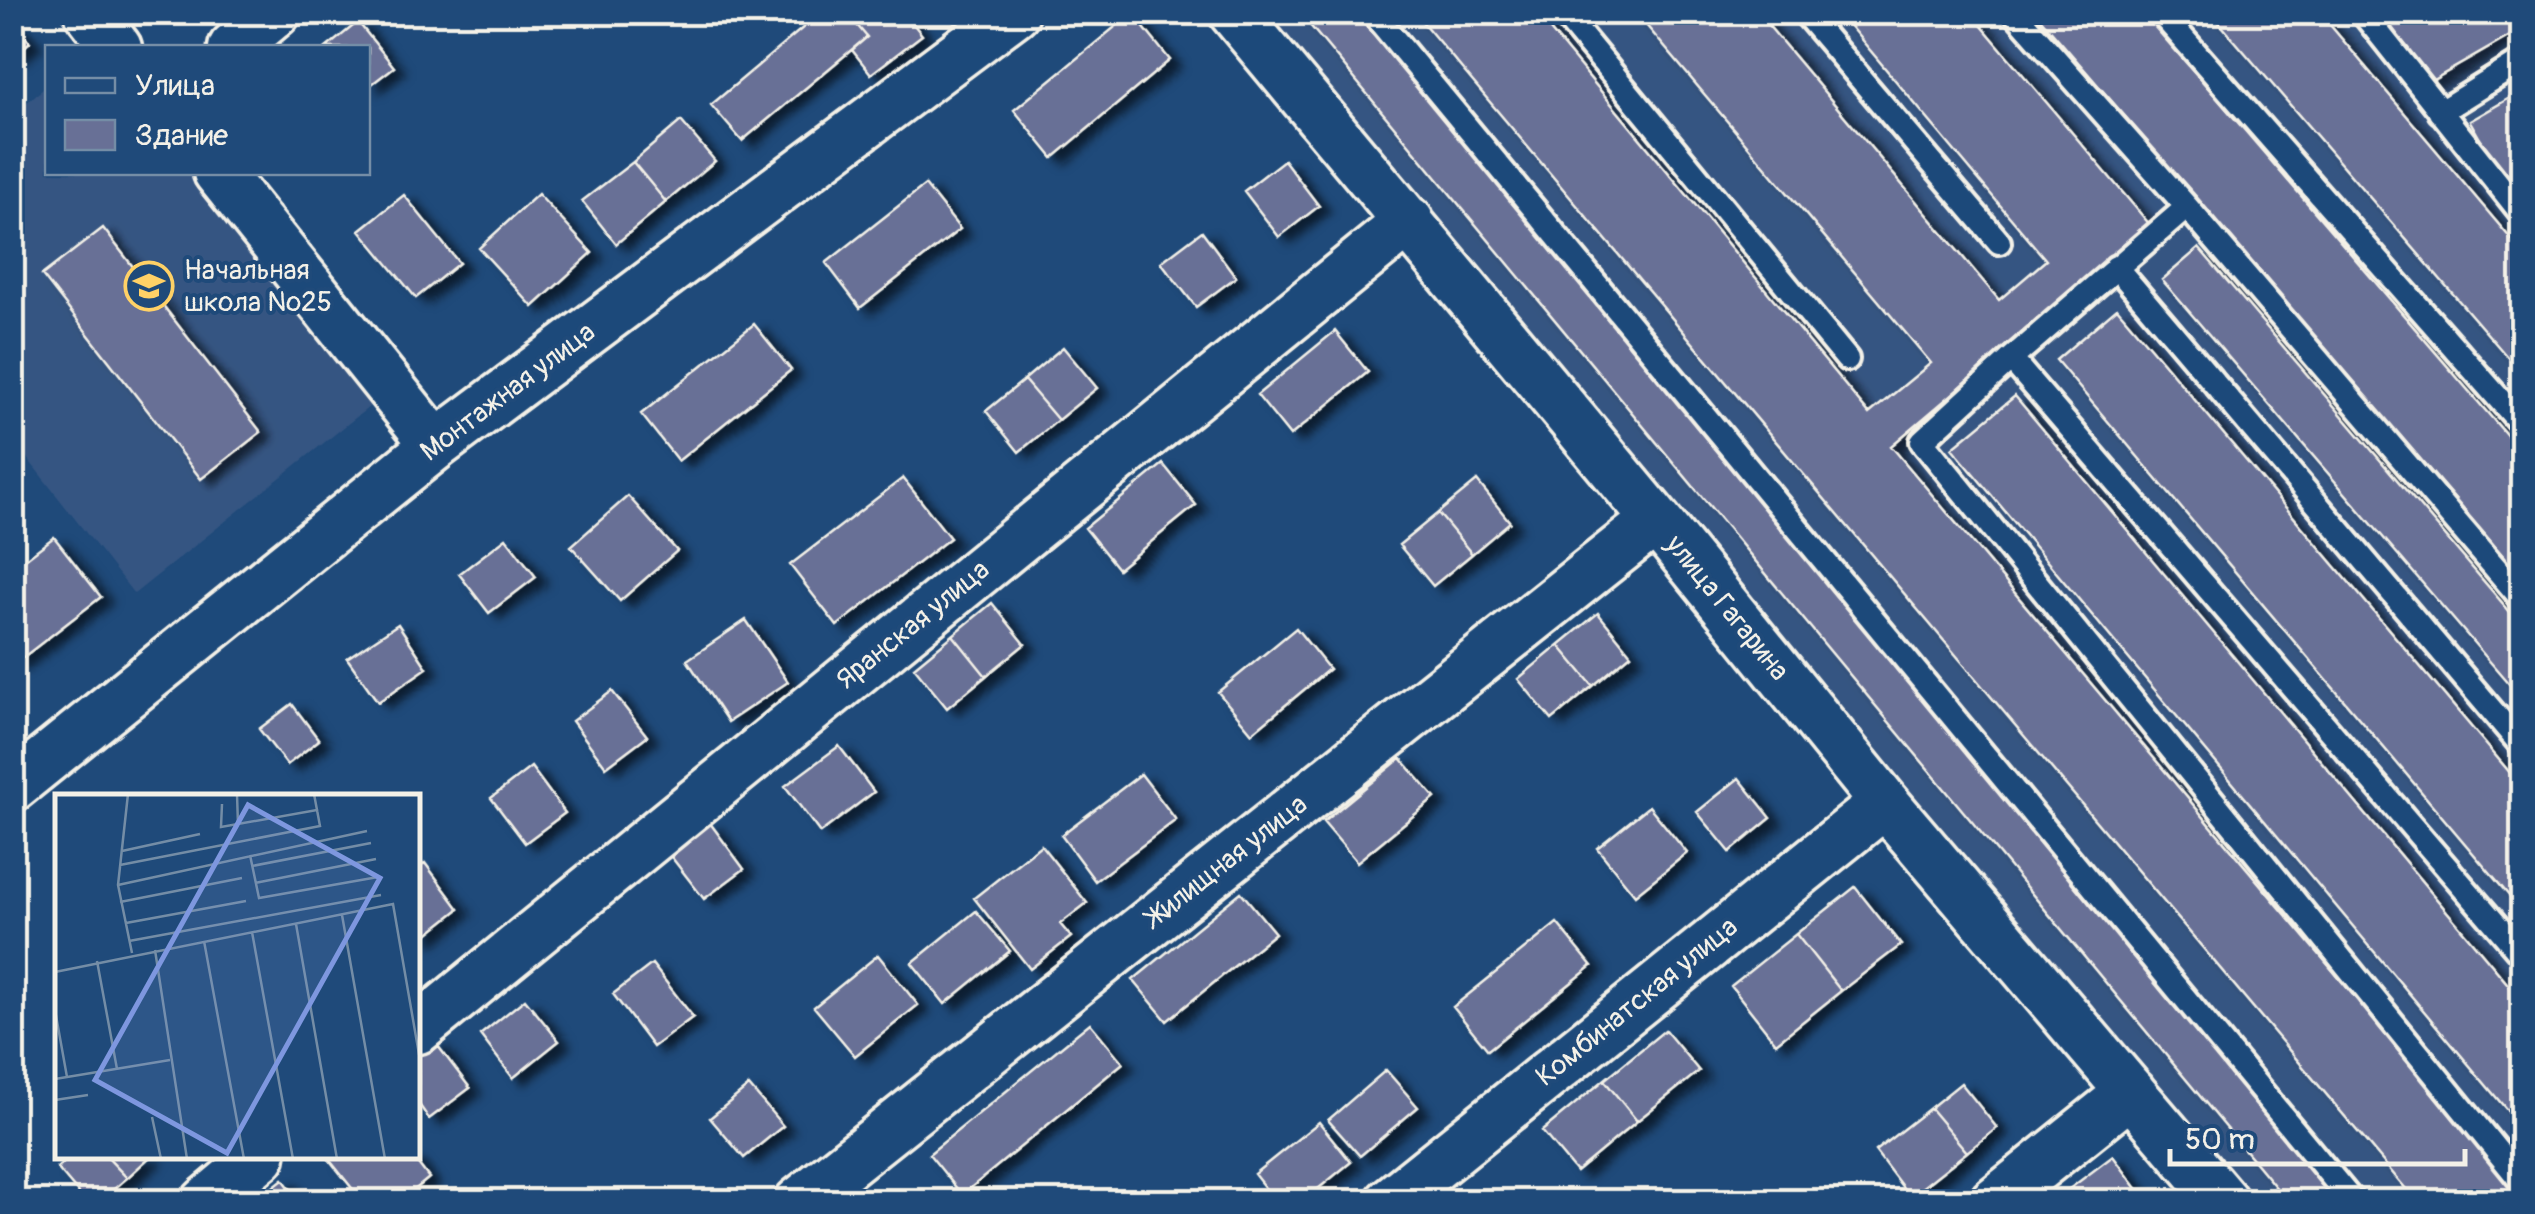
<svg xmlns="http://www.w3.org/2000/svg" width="2535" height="1214" font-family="Pangolin,sans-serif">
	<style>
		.built { fill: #355582 }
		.building { fill: #687096; stroke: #f4f1e8; stroke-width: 2.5; filter: url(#shadow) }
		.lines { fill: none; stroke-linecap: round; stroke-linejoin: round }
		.lane-casing { stroke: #f4f1e8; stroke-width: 30 }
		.street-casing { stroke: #f4f1e8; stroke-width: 55 }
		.lane { stroke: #1f4a7a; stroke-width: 22 }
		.street { stroke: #1f4a7a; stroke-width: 48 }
		.labels { text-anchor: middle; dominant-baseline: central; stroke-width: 8; stroke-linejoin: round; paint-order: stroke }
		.poi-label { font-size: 28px; fill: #f4f1e8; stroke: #1f4a7a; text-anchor: start }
		.street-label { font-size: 28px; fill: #f4f1e8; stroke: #1f4a7a }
		.inset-road { fill: none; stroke: #748da6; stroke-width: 2.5 }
		.view { fill: #7e97df; fill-opacity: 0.15; stroke: #7e97df; stroke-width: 5 }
		.inset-edge { fill: none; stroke: #f4f1e8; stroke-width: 5 }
	</style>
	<defs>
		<filter id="shadow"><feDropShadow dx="11" dy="6" stdDeviation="5" flood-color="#0009"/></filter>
	</defs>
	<rect width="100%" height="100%" fill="#1f4a7a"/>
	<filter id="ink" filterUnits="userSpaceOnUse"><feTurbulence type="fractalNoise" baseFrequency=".01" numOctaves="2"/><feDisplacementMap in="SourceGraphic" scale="20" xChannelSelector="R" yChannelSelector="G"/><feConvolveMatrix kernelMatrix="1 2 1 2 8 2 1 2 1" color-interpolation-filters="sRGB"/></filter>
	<g filter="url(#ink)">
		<path class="built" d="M1261,13H2522V1201H2239Z
			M47,86L48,172L194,173L379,399L134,594L13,440V113Z"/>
		<path class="building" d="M804,12H846L867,37L742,141L711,105L811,21Z
			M846,12H904L922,35L871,74L852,50L867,37Z
			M1299,12H1358L2347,1202H2288Z
			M1414,12H1535L1869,414L1931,363L1635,12H1757L1999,300L2046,260L1838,12H1970L2151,226L1891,446L2522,1195V1202H2417Z
			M2035,12H2143L2522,453V578Z
			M2210,12H2319L2522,252V374Z
			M2403,12H2522V29L2426,84L2388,21Z
			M1132,13L1170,60L1053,158L1014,110Z
			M12,21L30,42L12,57Z
			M358,22L394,67L368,87V48H326Z
			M2522,91V182L2509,190L2470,121Z
			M681,121L715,161L666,202L633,162Z
			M1284,160L1319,206L1279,237L1244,191Z
			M633,162L666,202L616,244L582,201Z
			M925,185L960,229L860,308L826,263Z
			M538,194L592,253L533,307L479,248Z
			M404,195L459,263L416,298L360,230Z
			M103,228L261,432L201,479L42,275Z
			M1202,231L1236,277L1196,307L1161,262Z
			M2199,248L2522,626V699L2162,280Z
			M2117,308L2522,787V911L2056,360Z
			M754,324L791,370L678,461L641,414Z
			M1335,331L1368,372L1290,436L1257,395Z
			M1063,347L1097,388L1058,420L1024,380Z
			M1024,380L1058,420L1019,452L986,411Z
			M2015,396L2522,1001V1128L1952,448Z
			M1163,464L1196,505L1118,569L1085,528Z
			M903,478L950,538L837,626L790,565Z
			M1477,481L1510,522L1472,554L1438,513Z
			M628,496L677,551L620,601L571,546Z
			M1438,513L1472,554L1433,586L1399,545Z
			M54,537L101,597L12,666V569Z
			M506,538L536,577L489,613L459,574Z
			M992,603L1025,644L986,676L953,635Z
			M1598,613L1631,654L1593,686L1559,645Z
			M746,620L788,682L728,722L687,660Z
			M398,624L427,668L378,702L347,658Z
			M1296,628L1329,669L1252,733L1218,692Z
			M953,635L986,676L947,708L914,667Z
			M1559,645L1593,686L1552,720L1518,679Z
			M612,691L647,736L606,767L572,721Z
			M292,704L319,740L287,765L259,729Z
			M839,746L874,792L820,833L785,786Z
			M1401,758L1435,798L1357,862L1323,822Z
			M531,767L565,813L525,843L491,798Z
			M1141,774L1176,820L1095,881L1061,835Z
			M1739,778L1771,818L1730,852L1697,812Z
			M1649,806L1687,853L1635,895L1597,848Z
			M710,823L744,869L704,899L669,854Z
			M1041,845L1087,903L1060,924L1071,937L1030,969L974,898Z
			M425,863L459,909L420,940L418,869Z
			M1855,887L1901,945L1841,991L1796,934Z
			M1241,892L1275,933L1167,1021L1133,980Z
			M976,911L1010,951L945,1004L912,963Z
			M1557,923L1592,966L1488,1050L1453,1007Z
			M1796,934L1841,991L1776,1043L1731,986Z
			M878,955L918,1005L855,1056L814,1007Z
			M652,964L693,1017L653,1047L613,994Z
			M525,999L559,1041L513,1078L480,1035Z
			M1090,1023L1123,1063L962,1195L929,1154Z
			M1665,1030L1699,1071L1637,1121L1604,1080Z
			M435,1042L470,1088L429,1119L418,1103V1056Z
			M1386,1070L1418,1107L1360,1156L1328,1120Z
			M1604,1080L1637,1121L1576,1172L1542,1131Z
			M1961,1083L1997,1128L1967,1152L1930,1108Z
			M749,1086L783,1126L744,1158L710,1118Z
			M1930,1108L1967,1152L1910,1197L1875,1151Z
			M1319,1122L1351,1162L1302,1202H1276L1254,1174Z
			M71,1156H106L127,1178L99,1202H86L57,1168Z
			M106,1156H151L127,1178Z
			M330,1156H412L429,1178L400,1202H363L328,1158Z
			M2113,1156L2144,1198L2139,1202H2052Z
			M283,1179L300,1202H254Z"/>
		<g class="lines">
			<g class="lane-casing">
				<path id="lane" d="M1372,12L2353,1202
					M1562,12L1847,359
					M1804,12L1999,242
					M2014,12L2187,207L2522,599
					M2160,12L2522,425
					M2362,12L2522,214
					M2440,112L2522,61
					M2187,207L2011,359L1922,441L2522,1182
					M2116,267L2522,746
					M2011,359L2522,955"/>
			</g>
			<g class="street-casing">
				<path id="street" d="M89,12L117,48
					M1233,12L1656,520L1885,803L2224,1202
					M233,48L276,12
					M218,172L436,445
					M12,787L436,445L1015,12
					M418,1029L1409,221
					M206,1202L261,1156
					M799,1202L1656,520
					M1390,1202L1885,803
					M1994,1202L2131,1092"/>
			</g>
			<use href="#lane" class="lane"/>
			<use href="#street" class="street"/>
		</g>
	</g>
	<defs>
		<g id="school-ring" transform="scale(2.5)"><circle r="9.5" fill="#1f4a7a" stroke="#ffd166" stroke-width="1.5"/><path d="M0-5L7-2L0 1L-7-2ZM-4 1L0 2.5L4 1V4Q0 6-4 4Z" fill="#ffd166"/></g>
	</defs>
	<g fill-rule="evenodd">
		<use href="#school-ring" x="149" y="286"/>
	</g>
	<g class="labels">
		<g class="poi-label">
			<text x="184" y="270">Начальная<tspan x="184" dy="32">школа №25</tspan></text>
		</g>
		<g class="street-label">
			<text transform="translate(508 392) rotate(-37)">Монтажная улица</text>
			<text transform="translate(1727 608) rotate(51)">улица Гагарина</text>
			<text transform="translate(913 625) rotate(-39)">Яранская улица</text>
			<text transform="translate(1227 861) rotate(-38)">Жилищная улица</text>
			<text transform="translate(1637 1002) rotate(-39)">Комбинатская улица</text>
		</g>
	</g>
	<g transform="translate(55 794)">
		<rect width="365" height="365" fill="#1f4a7a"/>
		<path class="inset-road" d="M73,0L63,91L77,159M182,0L183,31M167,10L166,33L262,16L259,0M67,57L145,40M195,61L204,104L323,83M65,71L265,32L262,16M197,72L316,49M200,89L321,65M63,91L312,37M65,108L187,84M287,121L330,365M71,129L191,107M241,130L282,365M197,138L238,365M74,147L326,101M149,147L189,365M100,156L132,365M42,167L62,275M0,178L338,110L365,266M0,216L12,283M0,285L115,266M0,306L33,301M97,323L106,365"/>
		<path class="view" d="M193,11L325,84L172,359L40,286Z"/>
		<rect width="365" height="365" class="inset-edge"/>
	</g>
	<rect width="2535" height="1214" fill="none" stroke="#1f4a7a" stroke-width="50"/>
	<rect x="25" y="25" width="2485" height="1164" fill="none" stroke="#f4f1e8" stroke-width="4" filter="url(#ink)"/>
	<rect x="45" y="45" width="325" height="130" fill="#1f4a7a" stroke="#748da6" stroke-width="2.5"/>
	<rect x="65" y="78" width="50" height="15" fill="#1f4a7a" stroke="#748da6" stroke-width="2.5"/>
	<text x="135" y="95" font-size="30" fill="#f4f1e8">Улица</text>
	<rect x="65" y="120" width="50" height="30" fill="#687096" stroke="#748da6" stroke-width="2.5"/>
	<text x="135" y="145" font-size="30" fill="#f4f1e8">Здание</text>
	<path d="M2170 1149v15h295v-15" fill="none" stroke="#f4f1e8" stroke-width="5"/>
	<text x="2185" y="1149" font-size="30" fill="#f4f1e8" stroke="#1f4a7a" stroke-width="8" paint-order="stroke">50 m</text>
</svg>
